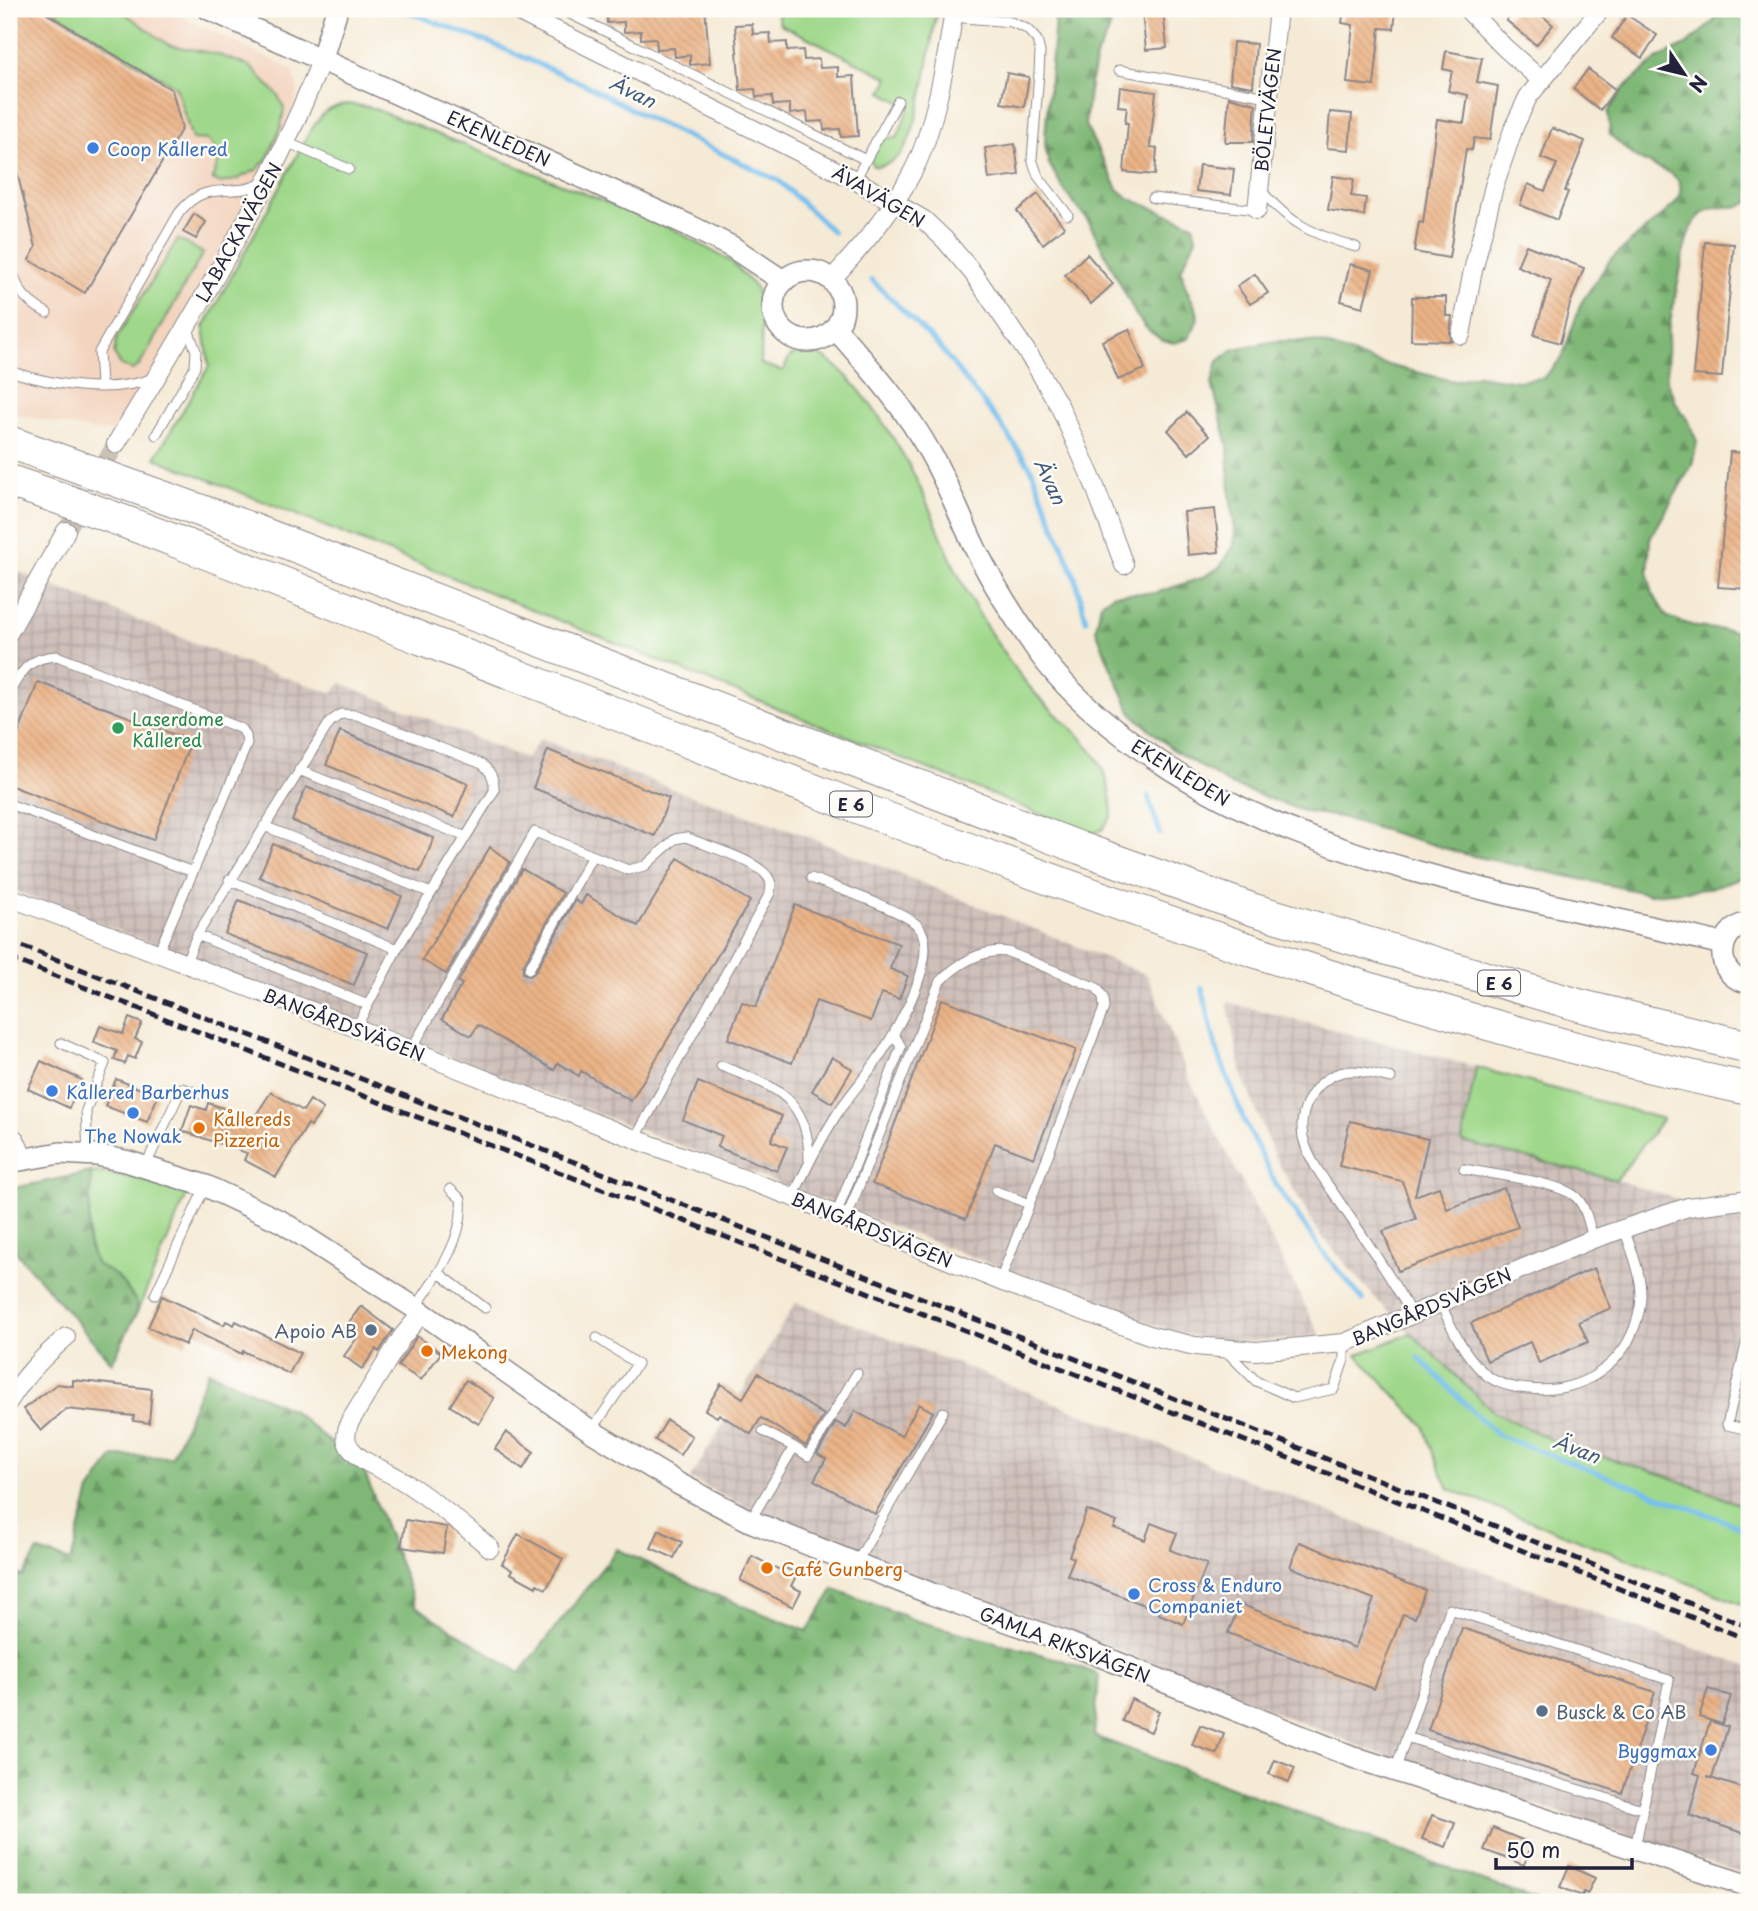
<svg xmlns="http://www.w3.org/2000/svg" width="1758" height="1911" font-family="'Playpen Sans',sans-serif">
	<style>
		.built { fill: #f3d4be }
		.industrial { fill: url(#industrial-grid) }
		.green { fill: #9fd88a; stroke: #607d62; stroke-width: 2 }
		.forest { fill: url(#forest-firs); stroke: #506d58; stroke-width: 2 }
		.lines { fill: none; stroke-linecap: round; stroke-linejoin: round }
		.stream { stroke: #75bfee; stroke-width: 5 }
		.building { fill: url(#building-back-hatch) }
		.minor-tunnel { stroke: #cbc2b6; stroke-width: 18; stroke-dasharray: 18 9; stroke-linecap: butt }
		.service-casing { stroke: #8c8688; stroke-width: 11 }
		.minor-casing { stroke: #8c8688; stroke-width: 20 }
		.tertiary-casing { stroke: #8c8688; stroke-width: 24 }
		.motorway-casing { stroke: #8c8688; stroke-width: 34 }
		.service { stroke: #fff; stroke-width: 9 }
		.minor { stroke: #fff; stroke-width: 18 }
		.tertiary { stroke: #fff; stroke-width: 21 }
		.motorway { stroke: #fff; stroke-width: 32 }
		.rail { stroke: #22223b; stroke-width: 5; stroke-dasharray: 10 5; stroke-linecap: butt }
		.shop-dot { fill: #3f7fe0; stroke: #fdfcf7; stroke-width: 2.5 }
		.leisure-dot { fill: #2e9e5b; stroke: #fdfcf7; stroke-width: 2.5 }
		.food-dot { fill: #e8710a; stroke: #fdfcf7; stroke-width: 2.5 }
		.service-dot { fill: #5c6f8a; stroke: #fdfcf7; stroke-width: 2.5 }
		.labels { text-anchor: middle; dominant-baseline: central; stroke-width: 5; stroke-linejoin: round; paint-order: stroke }
		.shield { fill: #fdfcf7; stroke: #646373; stroke-width: 2 }
		.shield-label { font-size: 16px; font-weight: bold; fill: #22223b }
		.street-label { font-size: 18px; fill: #22223b; stroke: #fdfcf7 }
		.shop-label { font-size: 18px; fill: #366cbe; stroke: #fdfcf7; text-anchor: start }
		.leisure-label { font-size: 18px; fill: #27864d; stroke: #fdfcf7; text-anchor: start }
		.food-label { font-size: 18px; fill: #c56008; stroke: #fdfcf7; text-anchor: start }
		.service-label { font-size: 18px; fill: #4e5e75; stroke: #fdfcf7; text-anchor: end }
		.water-label { font-size: 19px; font-style: italic; fill: #3f597a; stroke: #fdfcf7 }
	</style>
	<defs>
		<pattern id="industrial-grid" width="8" height="8" patternUnits="userSpaceOnUse" patternTransform="scale(1.75)"><rect width="8" height="8" fill="#cfc0ba"/><path d="M0 4h8M4 0v8" fill="none" stroke="#b1a5a1"/></pattern>
		<pattern id="forest-firs" width="22" height="20" patternUnits="userSpaceOnUse" patternTransform="scale(1.75)"><rect width="22" height="20" fill="#7fb876"/><path d="M5 1l3.5 6h-7zM16 11l3.5 6h-7z" fill="#689562"/></pattern>
		<pattern id="building-back-hatch" width="6" height="6" patternUnits="userSpaceOnUse" patternTransform="scale(1.75)"><rect width="6" height="6" fill="#ebb386"/><path d="M-1 5l2 2M0 0l6 6M5-1l2 2" fill="none" stroke="#c99a75"/></pattern>
	</defs>
	<rect width="100%" height="100%" fill="#fdfcf7"/>
	<filter id="ink" filterUnits="userSpaceOnUse"><feTurbulence type="fractalNoise" baseFrequency=".0143" numOctaves="2"/><feDisplacementMap in="SourceGraphic" scale="14" xChannelSelector="R" yChannelSelector="G"/><feConvolveMatrix kernelMatrix="1 2 1 2 8 2 1 2 1" color-interpolation-filters="sRGB"/></filter>
	<filter id="wash" filterUnits="userSpaceOnUse"><feTurbulence type="fractalNoise" baseFrequency=".00686" numOctaves="4" result="noise"/><feDisplacementMap in="SourceGraphic" scale="28" xChannelSelector="R" yChannelSelector="G"/><feGaussianBlur stdDeviation="1.57" result="paint"/><feColorMatrix in="noise" values="0 0 0 0 0 0 0 0 0 0 0 0 0 0 0 0 0 1.4 0 .05"/><feComposite in="paint" operator="in"/></filter>
	<g filter="url(#wash)">
		<rect width="100%" height="100%" fill="#f5ead5"/>
		<path class="built" d="M9,9H165L293,70L298,90L293,111L270,164L120,430L100,432L9,413Z"/>
		<path class="industrial" d="M9,568L249,665L332,693L341,683L526,759L540,739L700,799L797,832L1147,975L1189,1079L1320,1335L1283,1340L1232,1342L1181,1334L1125,1315L9,889Z
			M1227,1002L1476,1067L1463,1142L1616,1180L1719,1212L1749,1216V1508L1664,1475L1563,1445L1495,1413L1456,1378L1377,1300L1318,1232L1274,1155L1242,1075Z
			M796,1302L945,1359L1344,1518L1632,1627L1749,1667V1876L1375,1752L1060,1627L789,1528L690,1479Z"/>
		<path class="green" d="M50,9H119L169,45L216,54L250,66L278,95L284,108L281,127L268,157L258,169L235,180L221,183L212,179C220,161 223,155 208,140L192,139L176,87Z
			M779,9L937,10C930,48 923,110 907,144C901,157 887,168 873,166L870,158L882,137L897,138L909,107L882,92L889,78L780,24L777,13Z
			M347,104L370,107L673,229L732,262L755,287L762,310L761,364L783,371C785,368 787,360 790,357C827,325 892,435 906,460C931,503 946,556 971,600C987,629 1006,658 1027,684C1067,733 1110,742 1112,816L1102,830L1090,834L155,458L209,366L204,327L309,133C320,116 326,107 347,104Z
			M178,239L203,253L139,366L132,370L121,365L114,354L117,337Z
			M1476,1067L1663,1119L1616,1180L1462,1142Z
			M91,1172L128,1176L187,1194L138,1310L136,1301L118,1277L95,1264L88,1242Z
			M1411,1333L1495,1413L1563,1445L1664,1475L1749,1508V1607L1449,1489L1434,1456L1424,1426L1357,1355Z"/>
		<path class="forest" d="M1056,9H1116L1107,36L1097,54L1090,84L1085,125L1118,189L1130,199L1193,224L1196,238L1181,270C1183,277 1184,285 1188,292C1199,316 1203,314 1188,339L1174,343L1162,340L1148,330L1136,315L1089,222L1064,190L1049,164L1045,145L1046,124Z
			M1722,9H1749V202C1734,210 1730,205 1715,208C1698,211 1690,228 1686,242L1668,332L1667,381L1675,401L1690,424L1697,442L1692,465L1650,539L1648,575L1653,594L1667,617L1697,627L1749,633V875L1707,889L1650,894L1464,854L1340,817L1306,812L1231,785L1172,749L1132,714L1110,666L1096,629L1101,603L1114,594L1156,593L1201,578L1220,567L1234,545L1235,530L1230,495L1228,446L1212,383L1218,361L1234,349L1277,341H1300L1321,343L1375,362L1453,381L1478,375L1517,381L1543,378L1562,358L1581,303L1611,259L1674,205C1697,172 1654,170 1636,157C1627,151 1619,142 1610,135L1608,112L1622,90L1657,59L1686,45L1713,22Z
			M91,1172L88,1242L95,1263L118,1277L136,1301L138,1310L112,1363L9,1244V1189Z
			M208,1371L292,1410L364,1471L416,1606L520,1673L617,1549L713,1594L807,1631L834,1589L917,1621L1062,1660L1099,1675L1094,1736L1540,1902H9V1572L23,1576L38,1551L71,1561L90,1491L114,1456L172,1457Z"/>
		<g class="lines">
			<path class="stream" d="M400,9L495,45L584,84L646,117L779,181L833,232
				M872,280L937,344L998,421L1031,468L1075,577L1086,620
				M1148,796L1160,834
				M1202,988L1216,1047L1243,1118L1276,1185L1322,1251L1363,1300
				M1419,1358L1497,1435L1749,1530"/>
		</g>
		<g id="blocks">
			<path class="building" d="M9,9H39L172,90L182,128L85,293L29,260L36,247L9,141Z
				M606,9H705L710,63L690,65V55L675,57L674,48L657,49L656,38L641,39V31L624,32V22L607,23Z
				M1344,9H1396L1394,29L1380,28L1374,86L1347,83L1353,25L1342,23Z
				M1515,9H1535L1553,25L1536,45L1506,20Z
				M1163,11L1167,48L1146,50L1142,13Z
				M1627,15L1657,35L1642,58L1612,38Z
				M752,24L753,34L770,33L771,43L787,42V51L803,50L804,60L819,59L820,68L838,67V77L854,76L858,136L841,137L840,129L824,130L823,121L808,122L807,112L790,114V104L773,105L772,96L756,97L755,89L740,90L735,25Z
				M1233,42L1256,44L1253,87L1230,83Z
				M1446,51L1482,58L1477,82L1498,86L1490,140L1474,138L1472,150L1466,149L1449,258L1414,252L1419,222L1423,223L1437,119L1464,123L1468,95L1448,91L1452,71L1443,69Z
				M1588,69L1616,90L1600,110L1573,89Z
				M1007,73L1029,77L1024,107L1001,103Z
				M1120,87L1156,92L1150,147L1157,148L1155,175L1124,172L1128,123H1125L1127,107L1118,106Z
				M1229,97L1256,104L1253,142H1225Z
				M1330,112L1352,114L1349,150L1327,148Z
				M1552,128L1585,141L1565,191L1568,192L1557,220L1520,205L1528,184L1545,191L1557,164L1541,158Z
				M1015,144L1019,175L989,179L985,148Z
				M1199,165L1234,169L1231,195L1196,191Z
				M1333,176L1354,179L1351,196L1366,198L1364,216L1328,210Z
				M1038,194L1064,227L1043,244L1017,211Z
				M194,214L206,222L196,239L183,232Z
				M1705,242L1734,244L1722,377L1693,375Z
				M1526,245L1584,268L1570,304L1560,343L1534,335L1551,280L1517,266Z
				M1087,254L1113,284L1091,304L1065,275Z
				M1350,264L1373,270L1363,307L1341,301Z
				M1255,274L1268,293L1250,304L1237,286Z
				M1412,297H1446V316H1452L1450,334L1452,341L1411,340Z
				M1129,329L1145,369L1118,380L1102,341Z
				M1187,412L1209,436L1189,454L1168,430Z
				M1730,452L1749,453L1748,589L1718,587Z
				M1215,509L1219,552L1188,555L1184,512Z
				M38,682L191,741L153,840L9,785V758Z
				M340,731L468,783L454,817L326,765Z
				M548,750L669,798L655,836L533,788Z
				M306,787L434,838L420,872L292,821Z
				M273,844L402,896L388,929L259,877Z
				M490,847L510,862L446,974L422,960Z
				M678,858L750,901L631,1101L581,1071L579,1076L558,1063L554,1070L478,1025L471,1036L442,1019L462,984L458,982L522,869L563,893L523,966V973L530,976L535,972L575,900L581,904L586,895L638,926Z
				M239,900L367,952L354,985L225,934Z
				M795,905L899,944L890,969L908,976L899,999L882,993L871,1021L816,1001L792,1063L728,1039L742,1002L756,1007Z
				M942,999L1076,1050L1034,1158L995,1143L966,1219L872,1184Z
				M129,1018L142,1023L135,1039L142,1042L135,1059L128,1056L125,1064L114,1060L117,1051L94,1042L100,1026L123,1034Z
				M832,1057L852,1069L832,1103L812,1091Z
				M41,1061L82,1080L69,1108L28,1089Z
				M116,1079L158,1096L147,1122L105,1106Z
				M698,1082L782,1116L771,1141L787,1147L777,1171L717,1147L722,1136L683,1120Z
				M271,1092L303,1111L310,1100L323,1109L311,1126L308,1124L276,1177L244,1160L247,1153L182,1131L191,1105L206,1110L208,1103L223,1108L221,1114L250,1124Z
				M1350,1121L1428,1139L1415,1196L1439,1187L1447,1209L1504,1188L1518,1227L1398,1271L1383,1231L1416,1219L1402,1181L1339,1166Z
				M1594,1268L1611,1308L1579,1322L1588,1342L1539,1363L1530,1342L1487,1361L1471,1323Z
				M162,1296L224,1325L226,1321L234,1325L236,1321L300,1353L289,1374L243,1351L242,1354L192,1330L185,1345L148,1327Z
				M361,1306L393,1330L379,1352L376,1349L362,1369L344,1356L357,1338L344,1329Z
				M417,1336L441,1353L421,1380L398,1366Z
				M758,1373L824,1415L806,1446L761,1418L751,1434L719,1414L717,1417L705,1410L721,1384L743,1398Z
				M73,1380L152,1389L149,1423L133,1421L134,1416L66,1409L41,1431L23,1409L57,1384L73,1386Z
				M466,1380L494,1398L479,1424L450,1406Z
				M919,1404L933,1412L875,1514L814,1480L826,1459L817,1454L836,1422L846,1428L855,1411L901,1436Z
				M667,1420L692,1436L680,1455L655,1440Z
				M506,1432L534,1452L523,1469L495,1449Z
				M1087,1510L1117,1522L1114,1528L1145,1540L1151,1523L1177,1533L1170,1550L1207,1564L1183,1624L1159,1614L1160,1611L1067,1575L1074,1558L1069,1556Z
				M406,1520L447,1527L443,1553L401,1547Z
				M659,1530L682,1542L674,1558L651,1548Z
				M518,1534L563,1559L546,1589L537,1584L536,1587L510,1573L512,1570L502,1564Z
				M1299,1542L1425,1590L1415,1618L1403,1614L1374,1689L1228,1633L1240,1604L1355,1648L1374,1599L1290,1567Z
				M752,1556L780,1570L782,1566L797,1574L791,1586L801,1591L793,1607L740,1580Z
				M1462,1628L1655,1692L1622,1793L1428,1730Z
				M1708,1689L1731,1696L1722,1724L1699,1717Z
				M1131,1699L1159,1711L1151,1732L1122,1721Z
				M1710,1721L1728,1727L1712,1778L1707,1777L1749,1790V1835L1689,1815L1700,1775L1694,1773Z
				M1200,1725L1224,1734L1217,1754L1192,1745Z
				M1275,1760L1295,1768L1289,1782L1269,1774Z
				M1432,1815L1455,1823L1446,1847L1422,1839Z
				M1493,1828L1532,1844L1524,1865L1484,1850Z
				M1569,1866L1595,1878L1587,1894L1584,1892L1582,1896L1560,1887Z"/>
		</g>
	</g>
	<g filter="url(#ink)">
		<use href="#blocks" fill-opacity="0" stroke="#8c8688" stroke-width="2"/>
		<g class="lines">
			<path class="minor-tunnel" d="M66,531L116,444"/>
			<g class="service-casing">
				<path id="service" d="M560,9L866,160
					M953,17L1011,22L1027,29L1037,40L1040,52L1039,73L1032,159L1038,176L1068,215
					M1119,70L1268,97
					M286,142L349,169
					M855,180L898,101
					M1261,190C1289,224 1315,235 1356,247
					M1153,198L1257,210
					M1748,234L1749,233
					M9,255C15,285 19,298 47,313
					M9,371C54,385 109,395 154,378
					M101,385L99,352L179,213C201,186 214,193 244,189C251,188 258,185 265,183
					M156,435L195,367L196,351L187,326
					M1748,622H1749
					M9,693C22,670 30,657 57,656L242,729L246,736L247,744L193,872
					M299,770L466,837
					M9,804L193,872L158,953
					M264,826L431,893
					M229,880L397,949
					M197,935L368,1005
					M185,964L197,935L330,722L341,714L357,715L482,764C491,772 495,779 494,791L397,949L356,1028
					M529,969L592,856
					M61,1043L105,1063L86,1110L88,1154
					M411,1050L535,832L628,870L645,866L675,839L686,837C706,846 757,860 768,877C772,882 771,887 770,893L635,1139
					M721,1066C773,1086 809,1096 809,1160
					M1391,1078C1379,1076 1366,1071 1354,1071C1318,1070 1293,1112 1305,1144C1312,1166 1329,1185 1341,1204C1366,1240 1390,1275 1411,1313
					M9,1128L19,1137L28,1157
					M145,1167L182,1088L204,1095
					M1464,1169C1488,1174 1562,1182 1577,1198C1587,1209 1589,1225 1593,1239
					M996,1191L1029,1204
					M793,1197C805,1170 819,1143 835,1117C850,1093 870,1073 885,1048C901,1022 941,953 918,926C905,911 834,887 811,878
					M836,1215L901,1047L894,1034
					M846,1219L940,981C958,964 982,948 1008,952L1097,988L1103,997L1104,1008L1000,1281
					M439,1273L485,1308
					M155,1295L205,1187
					M1440,1302C1451,1327 1464,1355 1485,1374C1497,1384 1514,1388 1529,1389C1580,1394 1625,1367 1638,1316C1647,1286 1634,1257 1624,1229
					M416,1307C437,1276 465,1238 461,1199L450,1189
					M1749,1332L1727,1425L1749,1430
					M1226,1351L1256,1381L1294,1398L1334,1389L1344,1360V1343
					M592,1430L637,1364L597,1338
					M763,1431L794,1447
					M750,1521L794,1447L808,1456L857,1373
					M857,1562L943,1412
					M1406,1737L1642,1809
					M1395,1771L1450,1609L1669,1680L1635,1848"/>
			</g>
			<g class="minor-casing">
				<path id="minor" d="M513,9L855,180L924,220L945,240L973,273L1035,364L1060,407L1094,484L1124,565
					M1467,9L1504,47L1542,81
					M1257,210L1278,9
					M832,279C862,246 892,212 913,171C934,132 948,53 954,9
					M1461,335L1472,275L1494,186L1514,127L1528,97L1601,9
					M116,444C191,320 269,194 322,58
					M9,632L66,531
					M9,897L356,1028L635,1139L793,1197L1000,1281L1152,1336L1195,1346L1256,1351L1344,1343L1593,1239L1688,1207L1749,1199
					M422,1313L402,1337L349,1423C346,1433 344,1441 351,1449C362,1463 383,1469 398,1478C431,1498 461,1523 490,1548
					M9,1401C25,1375 43,1357 66,1337"/>
			</g>
			<g class="tertiary-casing">
				<path id="tertiary" d="M209,9L688,225L732,247L783,281
					M322,58L337,9
					M773 306a35 35 0 1 1 70 0a35 35 0 1 1-70 0Z
					M835,328C871,369 906,408 932,456C949,487 961,519 976,550C994,586 1016,620 1039,653C1063,686 1093,713 1125,737C1241,827 1381,865 1521,898C1588,913 1656,928 1723,944
					M1749,923C1715,928 1713,978 1749,982
					M9,1162L60,1153L97,1155L129,1162L206,1186L282,1222L415,1308L591,1431L679,1484L750,1521L932,1594L1068,1643L1353,1757L1749,1886"/>
			</g>
			<g class="motorway-casing">
				<path id="motorway" d="M9,442L238,524L1080,848L1251,909L1582,1006L1749,1047
					M9,481C150,528 287,585 425,640C569,696 713,751 857,807C1149,918 1443,1025 1749,1089"/>
			</g>
			<use href="#service" class="service"/>
			<use href="#minor" class="minor"/>
			<use href="#tertiary" class="tertiary"/>
			<use href="#motorway" class="motorway"/>
			<path class="rail" d="M9,941L950,1309L1749,1627
				M9,958L944,1322L1749,1640"/>
		</g>
	</g>
	<g class="shop-dot">
		<circle cx="93" cy="148" r="7"/>
		<circle cx="52" cy="1091" r="7"/>
		<circle cx="133" cy="1113" r="7"/>
		<circle cx="1134" cy="1594" r="7"/>
		<circle cx="1711" cy="1750" r="7"/>
	</g>
	<circle class="leisure-dot" cx="118" cy="728" r="7"/>
	<g class="food-dot">
		<circle cx="199" cy="1128" r="7"/>
		<circle cx="427" cy="1351" r="7"/>
		<circle cx="767" cy="1568" r="7"/>
	</g>
	<g class="service-dot">
		<circle cx="371" cy="1330" r="7"/>
		<circle cx="1542" cy="1711" r="7"/>
	</g>
	<g class="labels">
		<g class="shield">
			<rect x="830" y="791.5" width="42" height="25" rx="5"/>
			<rect x="1478" y="970.5" width="42" height="25" rx="5"/>
		</g>
		<g class="shield-label">
			<text x="851" y="804">E 6</text>
			<text x="1499" y="983">E 6</text>
		</g>
		<g class="street-label">
			<text transform="translate(1267 110) rotate(-84)">BÖLETVÄGEN</text>
			<text transform="translate(499 138) rotate(24)">EKENLEDEN</text>
			<text transform="translate(879 196) rotate(30)">ÄVAVÄGEN</text>
			<text transform="translate(238 232) rotate(-61)">LABACKAVÄGEN</text>
			<text transform="translate(1181 772) rotate(31)">EKENLEDEN</text>
			<text transform="translate(344 1024) rotate(21)">BANGÅRDSVÄGEN</text>
			<text transform="translate(872 1229) rotate(22)">BANGÅRDSVÄGEN</text>
			<text transform="translate(1431 1306) rotate(-23)">BANGÅRDSVÄGEN</text>
			<text transform="translate(1065 1644) rotate(21)">GAMLA RIKSVÄGEN</text>
		</g>
		<g class="shop-label">
			<text x="107" y="148">Coop Kållered</text>
			<text x="66" y="1091">Kållered Barberhus</text>
			<text x="133" y="1135" text-anchor="middle">The Nowak</text>
			<text x="1148" y="1584">Cross &amp; Enduro<tspan x="1148" dy="21">Companiet</tspan></text>
			<text x="1697" y="1750" text-anchor="end">Byggmax</text>
		</g>
		<g class="leisure-label">
			<text x="132" y="718">Laserdome<tspan x="132" dy="21">Kållered</tspan></text>
		</g>
		<g class="food-label">
			<text x="213" y="1118">Kållereds<tspan x="213" dy="21">Pizzeria</tspan></text>
			<text x="441" y="1351">Mekong</text>
			<text x="781" y="1568">Café Gunberg</text>
		</g>
		<g class="service-label">
			<text x="357" y="1330">Apoio AB</text>
			<text x="1556" y="1711" text-anchor="start">Busck &amp; Co AB</text>
		</g>
		<g class="water-label">
			<text transform="translate(633 91) rotate(26)">Ävan</text>
			<text transform="translate(1051 481) rotate(65)">Ävan</text>
			<text transform="translate(1577 1448) rotate(21)">Ävan</text>
		</g>
	</g>
	<rect width="1758" height="1911" fill="none" stroke="#fdfcf7" stroke-width="35"/>
	<g transform="translate(1684 74) rotate(125)" stroke="#fdfcf7" stroke-width="5" paint-order="stroke">
	<path d="M0-5L12 26L0 18L-12 26Z" fill="#22223b"/>
	<text y="-10" font-size="19" font-weight="bold" text-anchor="middle" fill="#22223b">N</text>
	</g>
	<path d="M1496 1858v10h136v-10" fill="none" stroke="#22223b" stroke-width="3.5"/>
	<text x="1506" y="1858" font-size="21" fill="#22223b" stroke="#fdfcf7" stroke-width="5" paint-order="stroke">50 m</text>
</svg>
